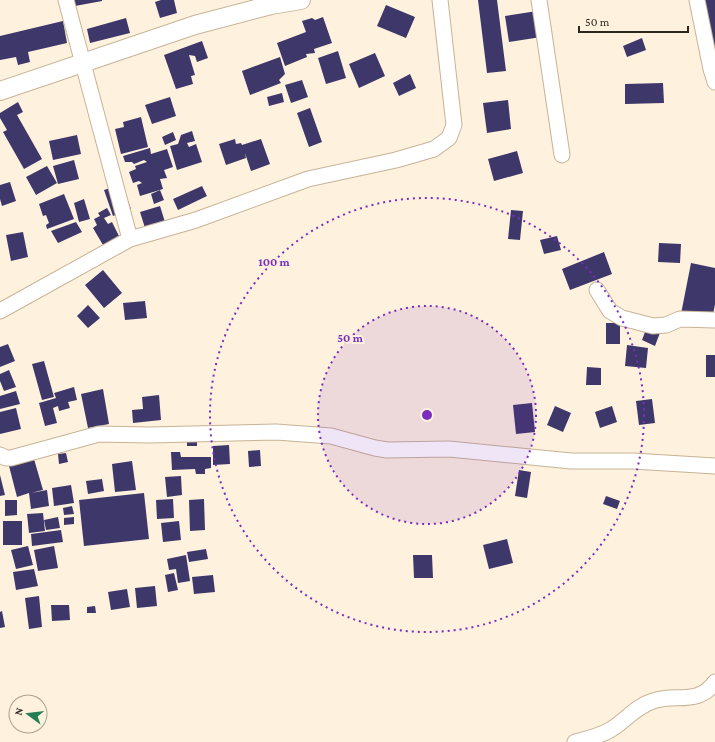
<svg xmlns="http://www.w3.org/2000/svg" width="715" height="742" font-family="'Crimson Pro',serif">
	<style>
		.building { fill: #3e376a }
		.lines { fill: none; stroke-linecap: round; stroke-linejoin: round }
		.minor-casing { stroke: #c7b396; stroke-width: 17 }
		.tertiary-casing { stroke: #c7b396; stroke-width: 20 }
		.minor { stroke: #fff; stroke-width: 15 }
		.tertiary { stroke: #fff; stroke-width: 18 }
		.ring { fill: none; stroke: #7b2cbf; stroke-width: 2; stroke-dasharray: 2 4 }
		.centre { fill: #7b2cbf; stroke: #fef2df; stroke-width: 2 }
		.ring-label { font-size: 12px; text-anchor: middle; font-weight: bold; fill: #7b2cbf; stroke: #fef2df; stroke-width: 4; stroke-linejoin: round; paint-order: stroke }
	</style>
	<rect width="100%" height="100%" fill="#fef2df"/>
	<path class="building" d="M74,0H102V1L75,6Z
		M161,0H174L177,13L160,18L155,2Z
		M478,0H497L506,71L487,73Z
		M703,0H715V54Z
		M386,5L415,17L406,38L377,26Z
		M537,11L541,37L509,42L505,16Z
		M323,17L332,43L314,49L315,53L306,54L307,57L285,66L277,43L306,32L302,21L312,18L315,20Z
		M126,18L130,33L90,43L87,29Z
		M63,21L67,43L28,52L30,62L18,65L16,57L0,60V36Z
		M642,38L646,50L627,57L623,46Z
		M202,41L208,58L197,62L195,56L189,55L195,75L191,76L193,84L176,89L164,55Z
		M338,51L346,78L326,84L318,58Z
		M375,53L385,76L359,88L349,64Z
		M280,57L285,74L279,80L281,83L250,95L242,71Z
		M410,74L416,88L399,96L393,83Z
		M302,80L308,97L291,103L285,85Z
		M663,83L664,103L625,104V84Z
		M282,93L284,102L269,106L267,97Z
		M170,97L176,116L152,124L145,105Z
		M508,100L511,129L487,133L483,103Z
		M18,102L23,112L17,115L42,159L24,169L3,132L7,130L0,118V113Z
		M310,108L322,142L309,147L297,113Z
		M141,117L148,147L121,154L115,129L124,127L123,122Z
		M192,131L195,141L187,143L189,147L196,144L202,162L177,170L170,146L178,144L181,135Z
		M173,132L176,140L165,145L162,137Z
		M77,135L81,154L53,160L49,141Z
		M235,139L236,144L241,143L242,145L261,139L270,164L251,171L245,153L246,158L226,165L219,144Z
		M150,148L151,154L167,149L173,167L164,170L167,178L160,179L163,189L140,196L137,185L142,183L139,181L133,183L129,172L136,169L135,166L147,162L144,160L134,164L132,162H125L123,156Z
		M517,151L523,173L494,181L488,159Z
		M74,160L79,179L58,184L53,166Z
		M47,166L57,183L36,195L26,177Z
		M10,182L16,201L2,206L0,199V185Z
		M122,184L131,209L113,216L104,190Z
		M202,186L207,196L178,210L173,199Z
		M160,190L164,200L154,204L151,194Z
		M64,194L74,219L47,229L46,225L49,223L46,215L43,216L39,204Z
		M84,199L90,219L79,222L74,203Z
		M160,206L165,222L145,228L140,212Z
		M107,208L111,215L104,218L108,224L112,222L119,236L103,245L93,228L97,225L94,219L100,216L98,213Z
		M511,210L523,211L520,240L508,239Z
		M76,222L82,232L58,243L51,231Z
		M23,232L28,257L11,261L6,235Z
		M557,236L561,250L544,254L540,240Z
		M659,243L681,244L680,263L658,262Z
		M604,252L612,274L570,290L562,269Z
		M691,263L715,268V304L711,325L680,319Z
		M103,270L122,293L104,308L85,285Z
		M145,301L147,318L125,320L123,303Z
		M88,305L100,318L88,328L77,316Z
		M606,323H620V344H606Z
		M648,324L661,330L655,346L642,340Z
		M8,344L15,361L0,367V347Z
		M627,345L648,348L646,368L625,366Z
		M706,355H715V377H706Z
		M44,361L54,397L42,400L32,364Z
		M587,367L601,368V385H586Z
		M9,370L16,387L4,391L0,381V374Z
		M74,387L77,400L68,402L70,408L59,411L58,406L53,408L57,423L45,426L39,403L56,398L54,393Z
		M103,389L109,424L88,428L81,394Z
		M16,391L20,404L0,409V396Z
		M159,395L161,420L133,423L132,410L143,409L142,397Z
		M652,399L655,423L639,425L636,401Z
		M532,403L535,432L516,434L513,405Z
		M555,406L571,413L563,432L547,425Z
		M612,406L617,422L600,428L595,412Z
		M16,408L21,429L0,434V412Z
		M187,438H197V446H187Z
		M229,445L230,464L213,465V446Z
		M260,450L261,466L249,467L248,451Z
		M171,452H180L181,457H211V468L205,469V474H196L195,469L172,470Z
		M66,453L68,462L59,464L58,454Z
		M34,459L43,490L31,493L47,490L49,506L31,509L29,493L17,497L9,466Z
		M132,461L136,490L115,492L112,464Z
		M519,470L531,472L527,498L515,496Z
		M0,475L5,495L0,496Z
		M181,476L182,495L167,497L165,477Z
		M102,479L104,491L88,494L86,481Z
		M71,485L74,503L54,506L52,488Z
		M144,493L149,539L84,546L79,500Z
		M606,496L620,501L617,509L603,504Z
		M173,499L174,518L157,519L156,500Z
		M204,499L205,530L190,531L189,500Z
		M5,500H17V515L5,516Z
		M72,506L74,514L64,515L63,508Z
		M43,513L45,531L29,533L27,514Z
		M58,517L60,528L46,530L44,520Z
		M74,517V524L64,525V518Z
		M3,521H22V545H3Z
		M179,521L181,540L163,542L161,523Z
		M61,530L63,542L32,546L31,534Z
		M507,539L513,563L489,569L483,545Z
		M28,546L33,565L16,569L11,550Z
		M54,546L58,568L38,571L34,550Z
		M206,549L208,559L189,562L187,552Z
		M186,555L190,581L178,583L176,569L169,570L167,559Z
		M413,555H432L433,578H414Z
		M34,569L38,586L16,590L13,572Z
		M174,573L178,590L168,592L165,575Z
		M213,575L215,592L194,594L192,577Z
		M155,586L157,606L137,608L135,588Z
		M127,589L130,607L111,610L108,592Z
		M39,596L42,627L29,629L25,598Z
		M51,605H69L70,620L52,621Z
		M95,606L96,613H87V607Z
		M2,611L5,627L0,628V612Z"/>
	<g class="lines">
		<g class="minor-casing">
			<path id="minor" d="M66,0L130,239
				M539,0L562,155
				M697,0L711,69L715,82
				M597,290L610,311L622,318L653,326L666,325L680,319L715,320
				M0,311L130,239L196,220L308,179L396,160L434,149L449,138L454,125L440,0
				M0,455L6,458H11L99,434L150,435L276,432L331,436L375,448L387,450L449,449L571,461H633L715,466
				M575,742C587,739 600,736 610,730C625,721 636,706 653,701C676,693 698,706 715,682"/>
		</g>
		<g class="tertiary-casing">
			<path id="tertiary" d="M0,91L195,25L271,5L301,0"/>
		</g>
		<use href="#minor" class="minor"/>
		<use href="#tertiary" class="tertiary"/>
	</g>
	<circle cx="427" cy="415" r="109" fill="#7b2cbf" fill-opacity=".12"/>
	<g class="ring">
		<circle cx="427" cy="415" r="109"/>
		<circle cx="427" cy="415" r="217"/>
	</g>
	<circle cx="427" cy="415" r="6" class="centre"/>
	<g class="ring-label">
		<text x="274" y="266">100 m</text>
		<text x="350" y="342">50 m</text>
	</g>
	<g transform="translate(28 714) rotate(285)"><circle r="19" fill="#fef2df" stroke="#aba191"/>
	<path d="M0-3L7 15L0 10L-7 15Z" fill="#247f55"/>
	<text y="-6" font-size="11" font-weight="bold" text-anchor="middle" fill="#2e271b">N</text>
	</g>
	<path d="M579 26v6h109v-6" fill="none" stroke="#2e271b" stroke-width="2"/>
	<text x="585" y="26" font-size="12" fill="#2e271b" stroke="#fef2df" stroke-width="3" paint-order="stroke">50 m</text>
</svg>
